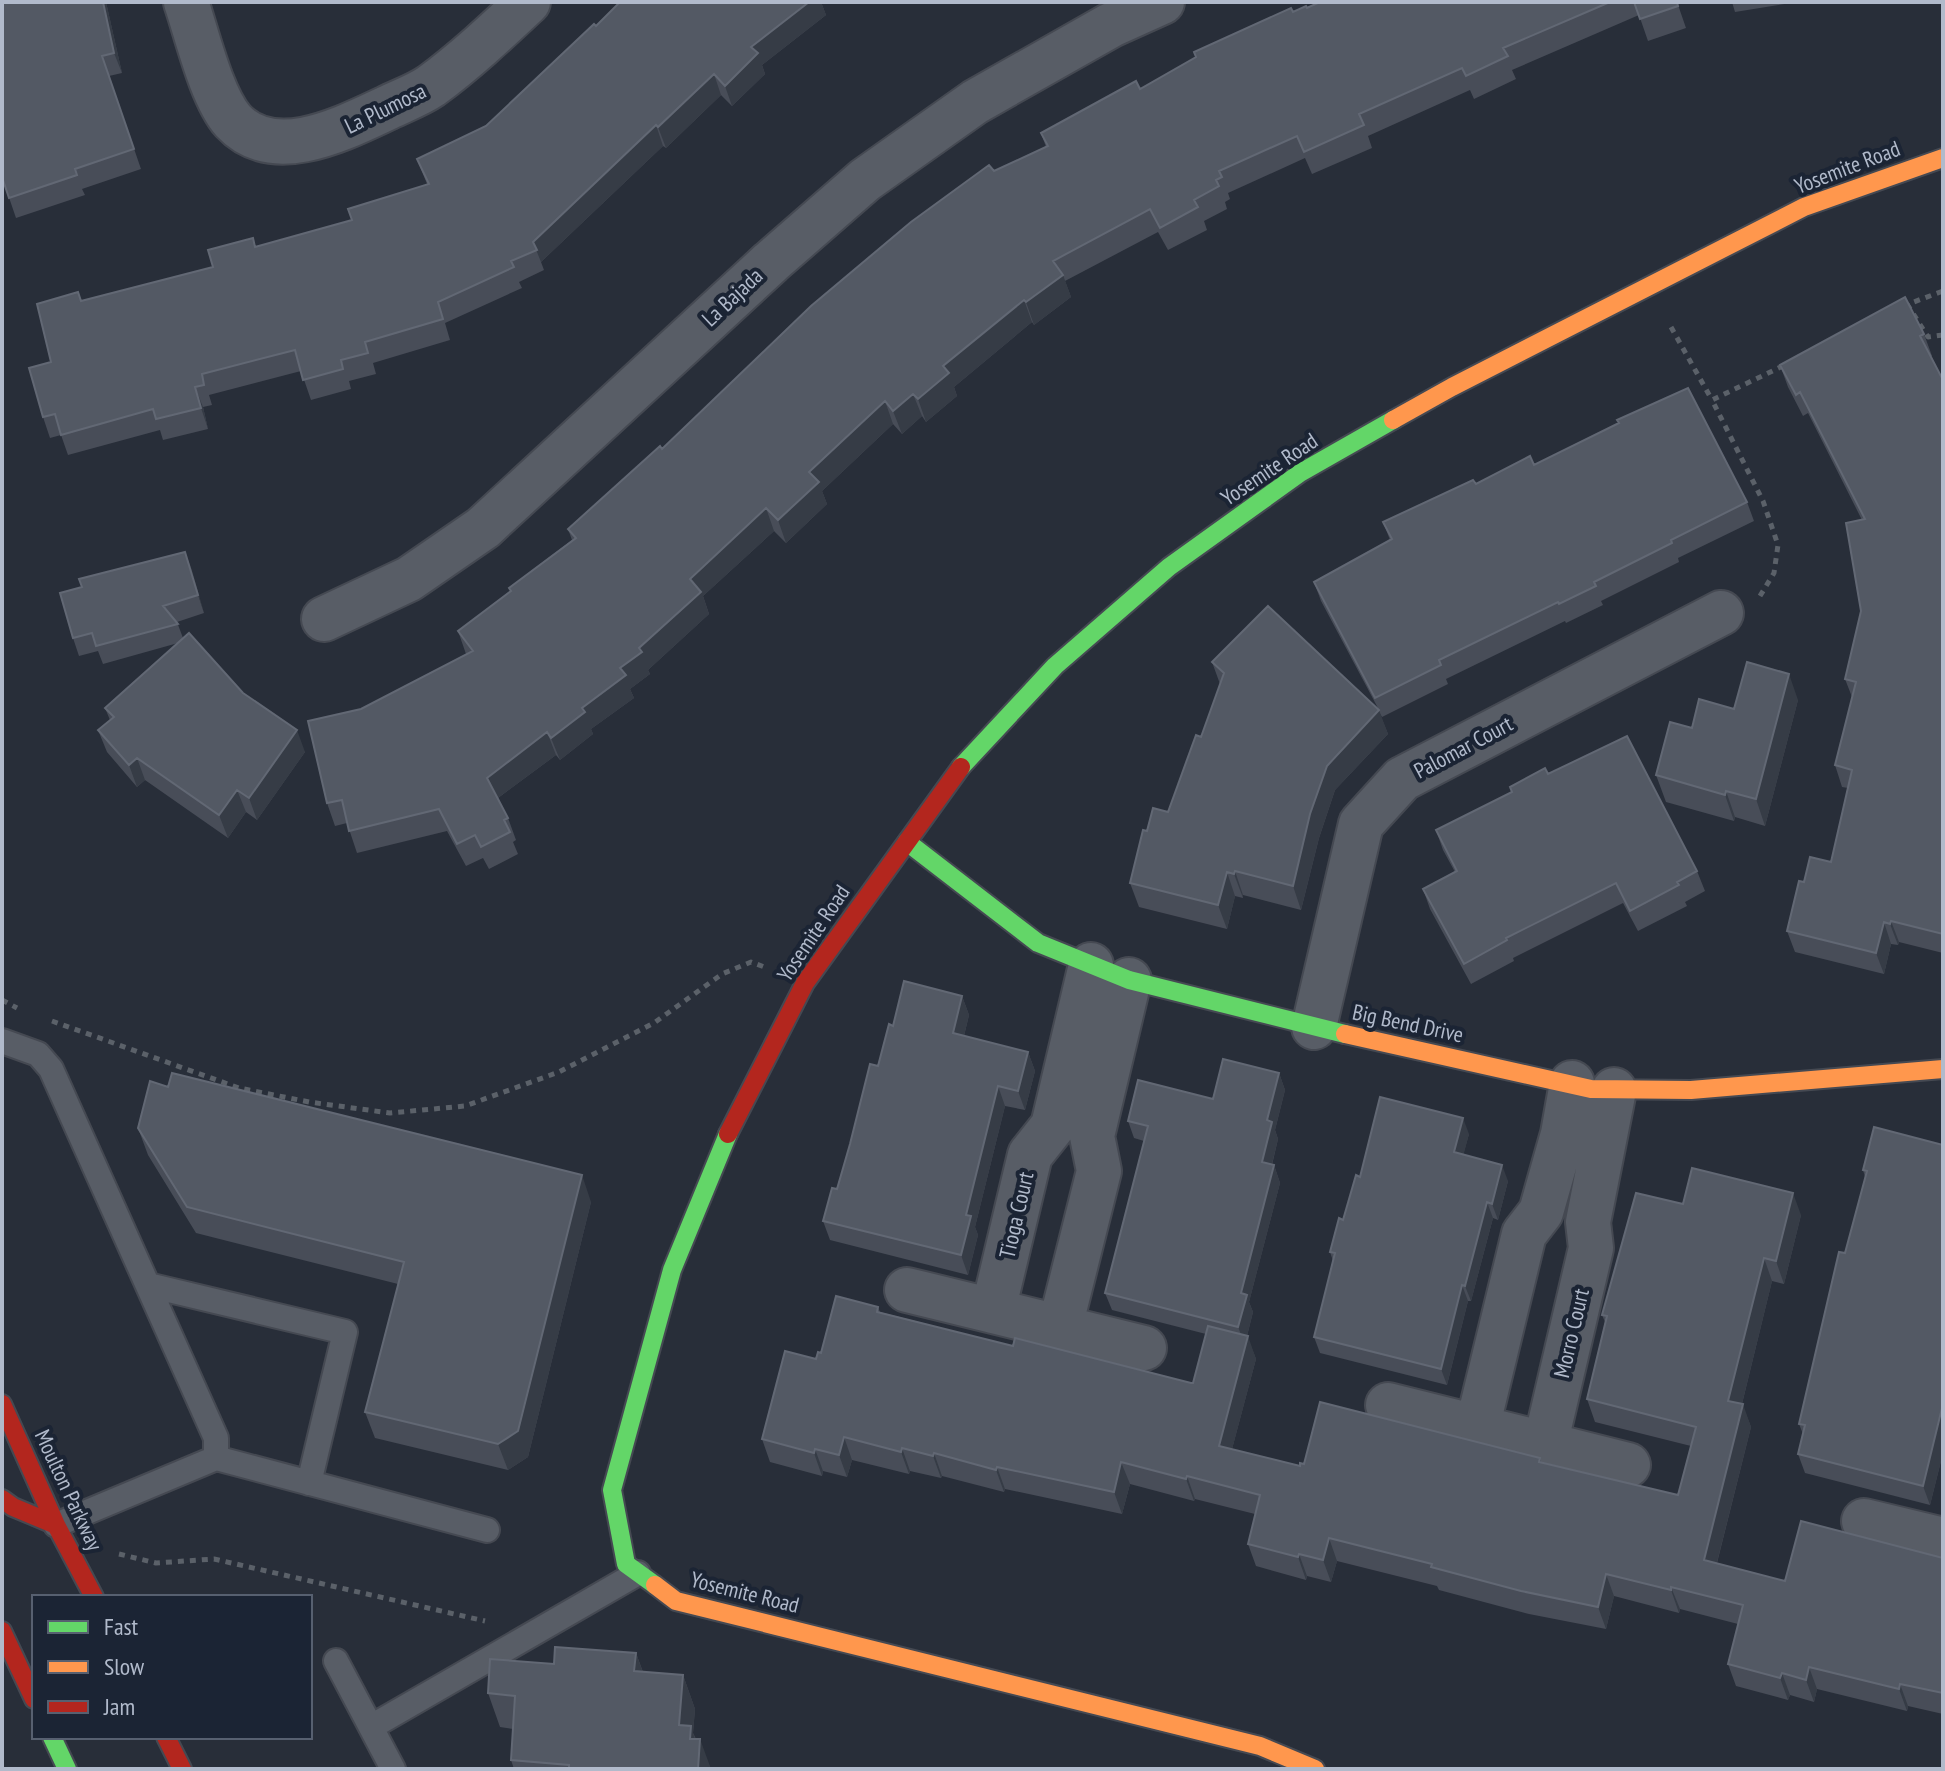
<svg xmlns="http://www.w3.org/2000/svg" width="1945" height="1771" font-family="'PT Sans Narrow',sans-serif">
	<style>
		.lines { fill: none; stroke-linecap: round; stroke-linejoin: round }
		.lane-casing { stroke: #454952; stroke-width: 28 }
		.street-casing { stroke: #454952; stroke-width: 48 }
		.fast-casing { stroke: #454952; stroke-width: 22 }
		.slow-casing { stroke: #454952; stroke-width: 22 }
		.jam-casing { stroke: #454952; stroke-width: 22 }
		.path { stroke: #5b6169; stroke-width: 5; stroke-dasharray: 6 6; stroke-linecap: butt }
		.lane { stroke: #585d66; stroke-width: 24 }
		.street { stroke: #585d66; stroke-width: 44 }
		.fast { stroke: #63d668; stroke-width: 18 }
		.slow { stroke: #ff974d; stroke-width: 18 }
		.jam { stroke: #b3261e; stroke-width: 18 }
		.wall { fill: #484d58 }
		.shaded-wall { fill: #363c46 }
		.building { fill: #535964; stroke: #626874; stroke-width: 2 }
		.labels { text-anchor: middle; dominant-baseline: central; stroke-width: 8; stroke-linejoin: round; paint-order: stroke }
		.street-label { font-size: 22px; fill: #b1bacb; stroke: #1b2434 }
	</style>
	<rect width="100%" height="100%" fill="#282e39"/>
	<g class="lines">
		<g class="lane-casing">
			<path id="lane" d="M2,1041L38,1054L51,1069L216,1438V1458L56,1525
				M148,1285L345,1332L309,1483
				M216,1458L487,1530
				M336,1661L393,1769
				M371,1727L638,1573"/>
		</g>
		<g class="street-casing">
			<path id="street" d="M186,2C197,34 211,96 233,121C274,165 344,128 387,108C401,101 418,95 431,86C465,61 497,31 528,2
				M324,619L409,579L483,528L771,262L865,180L975,102L1111,25L1162,2
				M1314,1027L1361,824L1402,779L1721,613
				M907,1290L1144,1348
				M993,1311L1030,1155L1053,1126L1091,965
				M1060,1327L1099,1171L1092,1136L1129,980
				M1388,1405L1628,1465
				M1477,1428L1524,1234L1541,1212L1563,1134L1572,1083
				M1545,1445L1591,1248L1588,1222L1614,1090
				M1864,1521L1943,1540"/>
		</g>
		<g class="fast-casing">
			<path id="fast" d="M961,767L1055,666L1169,567L1300,473L1393,420
				M907,842L1038,943L1129,980L1345,1034
				M655,1585L626,1564L612,1490L672,1270L728,1134
				M52,1737L67,1769"/>
		</g>
		<g class="slow-casing">
			<path id="slow" d="M1393,420L1452,387L1804,207L1943,158
				M1345,1034L1591,1089L1691,1090L1943,1069
				M655,1585L676,1601L1260,1746L1315,1769"/>
		</g>
		<g class="jam-casing">
			<path id="jam" d="M728,1134L805,983L961,767
				M2,1404L56,1525L94,1597
				M2,1499L13,1507L56,1525
				M2,1631L34,1699
				M166,1737L182,1769"/>
		</g>
		<path class="path" d="M1907,304L1928,337L1943,335
			M1903,306L1943,291
			M1671,327L1712,400
			M1760,596L1774,573L1778,545L1763,501L1712,400L1787,364
			M2,1000L17,1008
			M52,1021L239,1088L309,1102L390,1113L465,1106L559,1072L654,1023L722,974L751,962L767,968
			M119,1554L156,1563L214,1559L485,1621"/>
		<use href="#lane" class="lane"/>
		<use href="#street" class="street"/>
		<use href="#fast" class="fast"/>
		<use href="#slow" class="slow"/>
		<use href="#jam" class="jam"/>
	</g>
	<path class="wall" d="M2,2H106L122,73L109,76L141,169L82,189L85,195L16,218L2,177Z
		M620,2H821L826,15L762,65L765,74L732,106L721,95L666,148L663,146L541,262L544,270L519,282L522,288L445,323L450,340L373,363L376,374L349,381L351,389L311,400L301,371L209,395L212,405L203,407L208,429L163,440L160,430L68,455L61,435L50,438L43,417L51,362L82,301L213,267L256,247L352,220L427,184L417,159L486,126L596,26Z
		M1320,2H1677L1686,28L1648,41L1639,15L1512,70L1516,79L1474,99L1470,90L1368,136L1372,148L1312,174L1305,158L1228,193L1230,199L1225,202L1227,209L1204,221L1207,230L1168,250L1158,232L1065,281L1071,297L1034,325L1032,322L954,387L957,396L926,422L922,416L902,434L893,424L822,491L827,504L786,543L774,531L703,596L709,614L648,670L650,674L630,689L634,698L591,729L593,734L560,760L556,755L498,798L508,818L516,840L513,842L518,854L489,869L483,858L466,866L447,831L357,853L347,823L335,826L327,803L361,709L466,654L458,631L510,591L509,588L572,540L568,529L662,449L994,171L1046,147L1041,133L1140,89L1293,12Z
		M1732,2H1790L1791,3L1735,12Z
		M1924,334L1932,356H1931L1943,380V953L1899,942L1898,945L1891,944L1884,974L1795,952L1787,931L1804,882L1831,862L1848,788L1842,787L1835,765L1852,697L1845,679L1861,611L1862,520L1808,413L1803,416L1788,387L1780,365Z
		M1534,465L1747,502L1754,521L1678,558L1679,562L1601,601L1603,605L1566,623L1565,621L1446,679L1448,684L1382,717L1379,712L1388,734L1335,790L1319,838L1301,910L1243,895V898L1235,896L1227,929L1139,907L1130,883L1147,831L1168,812L1201,737L1220,684L1212,662L1379,710L1321,601L1314,582L1390,540L1383,522L1476,484Z
		M185,552L204,613L177,622L183,638L243,693L305,752L257,820L246,812L228,838L145,780L137,787L107,752L98,730L110,720L105,708L178,643L103,664L98,651L79,656L73,638L82,587Z
		M1798,700L1765,826L1735,817L1734,821L1666,802L1656,775L1692,728L1734,709Z
		M1548,774L1697,871L1705,891L1685,902L1687,906L1638,931L1623,903L1513,958L1514,961L1471,984L1430,909L1423,889L1455,872L1443,850L1436,830L1512,792L1510,787Z
		M962,996L969,1015L964,1036L1028,1052L1035,1071L1025,1110L1005,1106L975,1227L978,1235L968,1275L830,1240L823,1221L837,1189L850,1144L893,1026Z
		M1279,1073L1285,1090L1275,1130L1278,1139L1272,1165H1274L1280,1183L1249,1302L1253,1312L1247,1336L1256,1359L1232,1449L1300,1466L1304,1464L1540,1458L1541,1462L1678,1495L1691,1446L1595,1422L1587,1399L1605,1322L1602,1315L1683,1204L1801,1215L1784,1284L1772,1281L1742,1404L1751,1427L1717,1563L1785,1581L1943,1558V1714L1908,1706L1907,1711L1817,1689L1814,1702L1790,1695L1788,1700L1736,1686L1728,1664L1738,1624L1680,1609L1679,1613L1614,1596L1606,1629L1529,1614L1439,1590L1437,1586L1337,1561L1331,1582L1307,1576L1306,1580L1256,1566L1248,1544L1255,1514L1195,1499L1194,1501L1130,1484L1122,1514L1005,1489L1004,1492L942,1476L941,1478L910,1471L909,1474L852,1460L847,1477L823,1471L822,1476L770,1462L762,1439L816,1359L821,1353L878,1307L880,1312L1013,1346L1193,1383L1206,1334L1112,1310L1105,1293L1144,1141L1134,1138L1128,1121L1213,1099Z
		M168,1087L591,1202L528,1457L508,1470L375,1438L365,1412L398,1284L196,1233L148,1155L138,1128Z
		M1469,1134L1463,1155L1508,1181L1498,1220L1493,1218L1471,1301H1468L1447,1385L1320,1353L1314,1337L1333,1261L1330,1252L1360,1177Z
		M1943,1145V1453L1930,1505L1805,1473L1798,1454L1803,1434L1799,1424L1865,1177L1863,1170Z
		M636,1653L643,1672L683,1675L695,1709L693,1733L711,1769H514L511,1760L513,1729L500,1727L488,1693L554,1664Z"/>
	<path class="shaded-wall" d="M103,2H106L122,73L114,53Z
		M809,2H821L826,15L762,65L765,74L732,106L725,86L751,47Z
		M714,74L721,95L666,148L658,127Z
		M656,125L663,146L541,262L533,242Z
		M1063,275L1071,297L1034,325L1026,302Z
		M1024,300L1032,322L954,387L957,396L926,422L918,399L943,366Z
		M195,387L203,407L208,429L201,408Z
		M913,394L922,416L902,434L893,411Z
		M885,401L893,424L822,491L827,504L786,543L778,520L809,472Z
		M766,508L774,531L703,596L709,614L648,670L650,674L630,689L634,698L591,729L593,734L560,760L551,738L639,648L690,579Z
		M185,552L192,570L204,613L198,595Z
		M1789,674L1798,700L1765,826L1756,799Z
		M1379,710L1388,734L1335,790L1319,838L1301,910L1293,886L1310,814L1327,766Z
		M297,730L305,752L257,820L249,798Z
		M547,732L556,755L495,800L487,778Z
		M137,758L145,780L137,787L129,765Z
		M237,790L246,812L228,838L219,815Z
		M1726,791L1735,817L1734,821L1725,795Z
		M1235,871L1243,895V898L1234,874Z
		M1227,872L1235,896L1227,929L1218,905Z
		M1891,921L1899,942L1898,945L1890,924Z
		M1884,922L1891,944L1884,974L1876,953Z
		M962,996L969,1015L960,1052L953,1033Z
		M1028,1052L1035,1071L1025,1110L1018,1091Z
		M1279,1073L1285,1090L1275,1130L1278,1139L1268,1180L1262,1162L1267,1120Z
		M998,1086L1005,1106L975,1227L978,1235L968,1275L961,1255L966,1215Z
		M1463,1118L1469,1134L1460,1168L1454,1152Z
		M1274,1165L1280,1183L1249,1302L1253,1312L1245,1344L1238,1327L1241,1293Z
		M1502,1165L1508,1181L1498,1220L1492,1204Z
		M582,1175L591,1202L528,1457L508,1470L498,1444Z
		M1793,1193L1801,1215L1784,1284L1776,1261Z
		M1487,1202L1493,1218L1471,1301L1465,1286Z
		M1764,1258L1772,1281L1737,1424L1728,1401Z
		M1462,1285L1468,1301L1447,1385L1441,1369Z
		M1248,1336L1256,1359L1227,1468L1219,1446Z
		M1743,1404L1751,1427L1712,1582L1704,1560Z
		M1943,1404V1453L1930,1505L1923,1486Z
		M844,1437L852,1460L847,1477L839,1455Z
		M902,1448L910,1471L909,1474L901,1452Z
		M815,1449L823,1471L822,1476L814,1453Z
		M934,1453L942,1476L941,1478L933,1456Z
		M1121,1462L1130,1484L1122,1514L1114,1492Z
		M997,1467L1005,1489L1004,1492L996,1470Z
		M1187,1476L1195,1499L1194,1501L1186,1479Z
		M1329,1538L1337,1561L1331,1582L1323,1560Z
		M1299,1554L1307,1576L1306,1580L1298,1557Z
		M1606,1574L1614,1596L1606,1629L1598,1607Z
		M1671,1587L1680,1609L1679,1613L1671,1590Z
		M636,1653L648,1687L634,1671Z
		M1809,1667L1817,1689L1814,1702L1806,1680Z
		M1782,1673L1790,1695L1788,1700L1780,1678Z
		M683,1675L695,1709L693,1733L699,1750L700,1739L711,1769H698L679,1725Z
		M1900,1684L1908,1706L1907,1711L1899,1689Z"/>
	<path class="building" d="M2,2H103L114,53L102,56L134,149L75,169L77,175L9,198L2,177Z
		M620,2H809L751,47L758,53L725,86L714,74L658,127L656,125L533,242L537,250L511,261L514,267L438,302L443,319L365,342L368,353L341,360L343,369L303,380L295,350L202,374L204,385L195,387L201,408L156,419L153,409L61,435L55,414L43,417L29,368L51,362L37,304L78,292L81,301L213,267L208,250L253,238L255,247L352,220L348,209L429,184L417,159L486,126L594,24L596,26Z
		M1320,2H1610L1503,48L1508,56L1466,76L1462,68L1359,114L1364,125L1304,152L1297,136L1219,171L1222,177L1216,180L1219,186L1194,200L1198,207L1160,228L1150,209L1053,261L1063,275L1026,302L1024,300L943,366L949,373L918,399L913,394L893,411L885,401L809,472L819,482L778,520L766,508L690,579L701,592L639,648L642,652L620,668L626,675L582,708L585,712L551,738L547,732L487,778L508,818L504,820L510,832L481,847L475,835L457,844L439,809L349,831L342,800L327,803L308,721L361,709L473,651L458,631L511,591L509,588L576,538L568,529L660,446L662,449L811,306L911,222L989,165L994,171L1048,146L1041,133L1136,81L1140,89L1196,57L1194,52L1291,8L1293,12L1306,6L1307,8Z
		M1634,2H1677L1678,6L1640,19Z
		M1905,297L1924,334L1920,336L1943,380V934L1891,921L1890,924L1884,922L1876,953L1787,931L1799,881L1804,882L1810,857L1831,862L1852,770L1835,765L1856,682L1845,679L1861,611L1846,523L1865,519L1800,392L1796,395L1780,365Z
		M1688,388L1747,502L1671,540L1672,543L1594,582L1596,586L1559,604L1558,602L1439,660L1441,665L1375,698L1314,582L1392,539L1383,522L1473,480L1476,484L1530,456L1534,465L1619,423L1617,420Z
		M185,552L198,595L163,606L178,624L96,646L92,633L73,638L60,593L82,587L79,579Z
		M1268,606L1379,710L1327,766L1310,814L1293,886L1235,871L1234,874L1227,872L1218,905L1130,883L1143,830L1147,831L1153,808L1168,812L1196,735L1201,737L1224,673L1212,662Z
		M189,633L243,693L297,730L249,798L237,790L219,815L137,758L129,765L98,730L114,717L105,708Z
		M1747,662L1789,674L1756,799L1726,791L1725,795L1656,775L1670,722L1692,728L1699,699L1734,709Z
		M1627,736L1697,871L1677,882L1679,885L1630,911L1616,883L1506,938L1507,940L1464,964L1423,889L1457,871L1436,830L1512,792L1510,787L1545,768L1548,774Z
		M904,981L962,996L953,1033L1028,1052L1018,1091L998,1086L966,1215L971,1216L961,1255L823,1221L832,1188L837,1189L850,1144L870,1064L878,1066L889,1024L893,1026Z
		M1223,1059L1279,1073L1267,1120L1272,1122L1262,1162L1274,1165L1241,1293L1247,1295L1238,1327L1105,1293L1148,1126L1128,1121L1138,1080L1213,1099Z
		M172,1073L582,1175L518,1431L498,1444L365,1412L404,1262L187,1207L138,1128L150,1081L168,1087Z
		M1380,1097L1463,1118L1454,1152L1502,1165L1492,1204L1487,1202L1465,1286L1462,1285L1441,1369L1314,1337L1335,1253L1330,1252L1339,1218L1343,1220L1356,1175L1360,1177Z
		M1874,1127L1943,1145V1404L1923,1486L1798,1454L1805,1425L1799,1424L1835,1269L1839,1252L1845,1253L1867,1171L1863,1170Z
		M1692,1168L1793,1193L1776,1261L1764,1258L1728,1401L1743,1404L1704,1560L1785,1581L1801,1521L1943,1558V1693L1900,1684L1899,1689L1809,1667L1806,1680L1782,1673L1780,1678L1728,1664L1743,1605L1671,1587V1590L1606,1574L1598,1607L1521,1591L1431,1567L1432,1564L1329,1538L1323,1560L1299,1554L1298,1557L1248,1544L1260,1495L1187,1476L1186,1479L1121,1462L1114,1492L997,1467L996,1470L934,1453L933,1456L902,1448L901,1452L844,1437L839,1455L815,1449L814,1453L762,1439L785,1351L816,1359L818,1352L821,1353L836,1296L878,1307L877,1312L1013,1346L1015,1338L1191,1383H1193L1208,1326L1248,1336L1219,1446L1300,1466V1463L1304,1464L1320,1402L1540,1458L1539,1462L1678,1495L1696,1427L1587,1399L1607,1316L1602,1315L1636,1193L1683,1204Z
		M555,1647L636,1653L634,1671L683,1675L679,1725L691,1726L690,1739H700L698,1769H569V1765L511,1760L515,1696L488,1693L490,1659L554,1664Z"/>
	<g class="labels">
		<g class="street-label">
			<text transform="translate(385 108) rotate(-26)">La Plumosa</text>
			<text transform="translate(1847 167) rotate(-21)">Yosemite Road</text>
			<text transform="translate(732 297) rotate(-43)">La Bajada</text>
			<text transform="translate(1269 469) rotate(-34)">Yosemite Road</text>
			<text transform="translate(1463 747) rotate(-28)">Palomar Court</text>
			<text transform="translate(813 933) rotate(-56)">Yosemite Road</text>
			<text transform="translate(1408 1023) rotate(12)">Big Bend Drive</text>
			<text transform="translate(1016 1215) rotate(-77)">Tioga Court</text>
			<text transform="translate(1571 1333) rotate(-77)">Morro Court</text>
			<text transform="translate(69 1490) rotate(65)">Moulton Parkway</text>
			<text transform="translate(745 1592) rotate(14)">Yosemite Road</text>
		</g>
	</g>
	<rect width="1945" height="1771" fill="none" stroke="#b1bacb" stroke-width="8"/>
	<rect x="32" y="1595" width="280" height="144" fill="#1b2434" stroke="#576070" stroke-width="2"/>
	<rect x="48" y="1621" width="40" height="12" fill="#63d668" stroke="#576070" stroke-width="2"/>
	<text x="104" y="1635" font-size="24" fill="#b1bacb">Fast</text>
	<rect x="48" y="1661" width="40" height="12" fill="#ff974d" stroke="#576070" stroke-width="2"/>
	<text x="104" y="1675" font-size="24" fill="#b1bacb">Slow</text>
	<rect x="48" y="1701" width="40" height="12" fill="#b3261e" stroke="#576070" stroke-width="2"/>
	<text x="104" y="1715" font-size="24" fill="#b1bacb">Jam</text>
</svg>
